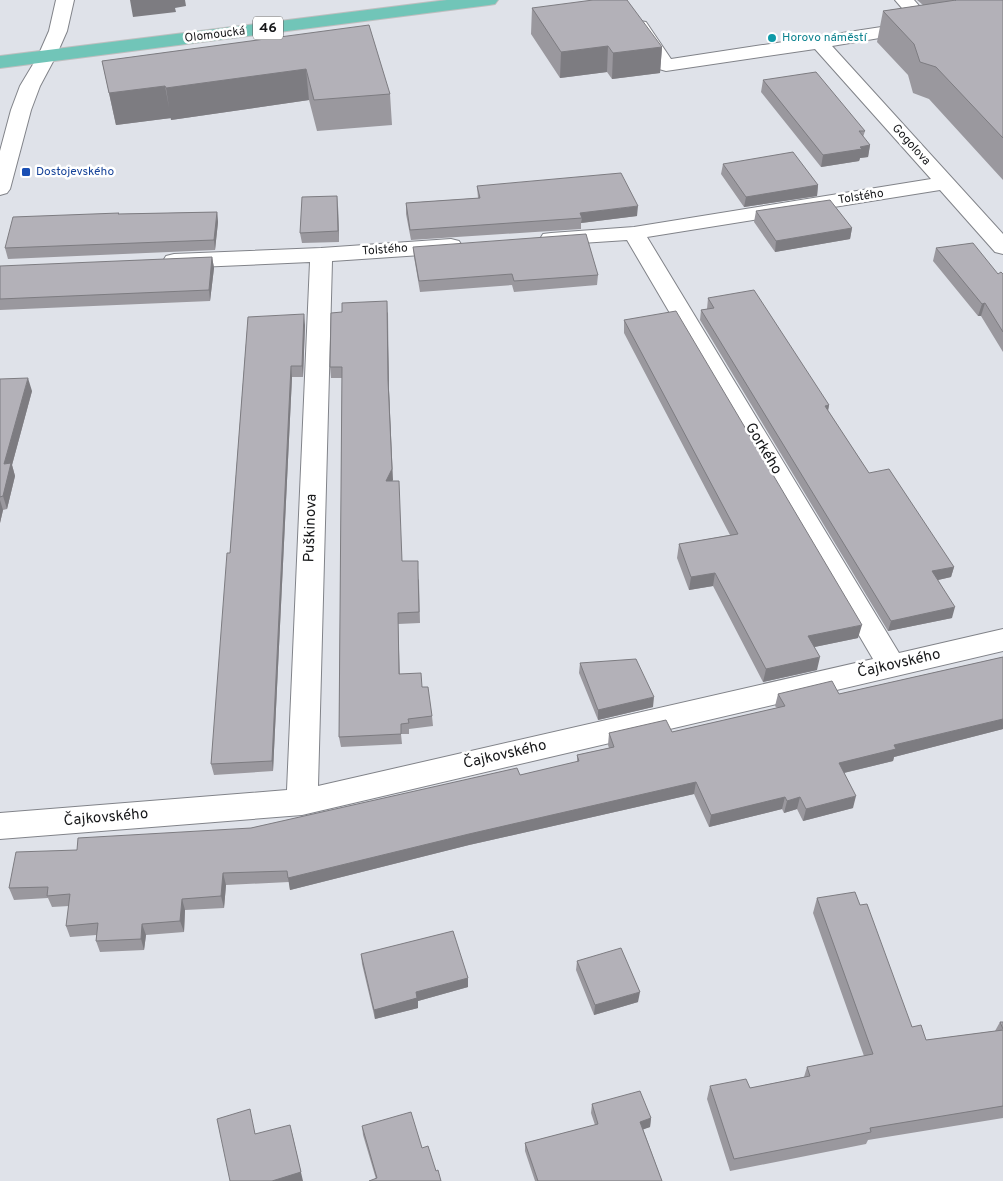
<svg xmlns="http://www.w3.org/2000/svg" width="1003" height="1181" font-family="Overpass,sans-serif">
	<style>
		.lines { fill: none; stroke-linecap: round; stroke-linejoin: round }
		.street-casing { stroke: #818389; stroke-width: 2 }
		.primary-casing { stroke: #bebebf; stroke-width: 2 }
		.street { fill: #fff; fill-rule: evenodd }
		.primary { fill: #71c5b8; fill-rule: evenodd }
		.wall { fill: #9a989e }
		.shaded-wall { fill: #7d7c81 }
		.building { fill: #b3b1b8; stroke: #7d7c81 }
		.culture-dot { fill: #0f9aa8; stroke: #fff; stroke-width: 2 }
		.transit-dot { fill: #1a4fb4; stroke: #fff; stroke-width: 2 }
		.labels { text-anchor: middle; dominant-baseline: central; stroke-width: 5; stroke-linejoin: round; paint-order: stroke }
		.far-street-label { font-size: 12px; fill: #17181a; stroke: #fff }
		.far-culture-label { font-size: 12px; fill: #0d838f; stroke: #fff; text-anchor: start }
		.far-transit-label { font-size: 12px; fill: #164399; stroke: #fff; text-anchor: start }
		.shield { fill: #fff; stroke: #5d5d5f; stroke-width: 1 }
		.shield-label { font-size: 14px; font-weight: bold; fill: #17181a }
		.street-label { font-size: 15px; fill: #17181a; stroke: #fff }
	</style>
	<rect width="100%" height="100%" fill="#dfe2e9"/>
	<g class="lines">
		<g class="street-casing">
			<path id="street" d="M56,0H74L67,31L56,56L40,86L31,110L10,189L7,193L0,195V151L11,110L20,86L38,56L49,31Z
				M895,0H914L936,25L933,29L927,30L832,46L1003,234V254L995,252L940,190L647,237L899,653L1003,629V651L302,815L0,839V813L287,790L310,262L174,268L166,266L163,261L166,256L174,254L321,248L451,239L459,241L462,246L459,251L451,253L332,261L318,786L873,659L627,240L551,245L543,244L540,239L543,234L551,233L634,227L931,179L815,49L666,71L659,69L631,26L634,22L640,21L646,22L671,59L914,22Z"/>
		</g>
		<g class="primary-casing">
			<path id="primary" d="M447,0H498L495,4L489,5L0,68V56Z"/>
		</g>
		<use href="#street" class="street"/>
		<use href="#primary" class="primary"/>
	</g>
	<path class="wall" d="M917,0H1003V180L929,99L913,93L908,75L877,42L883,11L923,5Z
		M532,8L662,47L660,73L612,79L607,72L560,78L531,34Z
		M283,37L390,94L392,125L317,131L309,100L171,120V118L116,125L102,61Z
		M763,80L865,131L863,137L870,145L868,157L860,158L859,161L821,167L761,92Z
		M723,164L818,185L817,196L744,207L721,174Z
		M477,186L637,216L581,223V229L411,240L406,214V203L478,198Z
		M338,206L339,242L302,243L300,233Z
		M756,211L852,228L850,239L775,252L754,222Z
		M217,212L218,222L215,250L8,259L5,248L119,213V214Z
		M413,247L598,275L597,285L514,292L512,285L420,292L414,257Z
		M936,248L998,274H1003V352L981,316H978L933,261Z
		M212,257L214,268L210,301L0,310V267Z
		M708,298L829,405L828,411L869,473L954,567L951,577L938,580L952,618L888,631L700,320L701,310L707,309Z
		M388,312L389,390L392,481L402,561L419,580L420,623L398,624L400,674L422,687L432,716L433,726L409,729V734H401L402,744L341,747L339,737L342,378H331L330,367Z
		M248,317L305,325L303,377H292L273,771L214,775L211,764L230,553Z
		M624,320L858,638L814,647L817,670L763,682L713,586L689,590L677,558L679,544L730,535L624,333Z
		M0,379L32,391L12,465L15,476L7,509L3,510L0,523Z
		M1003,657V729L894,757L893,761L844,773L853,808L803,821L797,809L784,813L782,809L709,827L694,794L469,845L290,890L289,882L226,885L224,908L185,910L184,932L146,935L144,950L100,952L96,941V935L70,937L66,926L69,906L52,907L48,898L14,900L9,888L77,850L251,828L520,775L577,762V755L609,748L608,745L609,733L672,732L777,708L775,706L778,694H839Z
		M580,663L653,707L598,720L579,673Z
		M817,898L912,1027L926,1040L995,1031L1000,1022H1003V1118L868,1140L866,1144L730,1171L707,1099L710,1086L750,1088L804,1077L807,1067L864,1056L813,913Z
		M361,954L468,978V987L418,1001V1008L375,1019L362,964Z
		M577,961L638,1002L594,1015L576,970Z
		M592,1104L651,1118L650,1127L643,1129L662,1181H535L525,1151V1143L595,1125L591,1113Z
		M362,1126L422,1148L376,1179L363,1135Z"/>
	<path class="shaded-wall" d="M130,0H185L186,6L175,8L176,12L133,17Z
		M608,46L607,72L560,78L561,52Z
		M662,47L660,73L612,79L613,53Z
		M306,69L309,100L171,120L166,88Z
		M165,86L171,118L116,125L109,93Z
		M870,145L868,157L860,158L859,161L821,167L823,155Z
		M818,185L817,196L744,207L746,197Z
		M337,196L338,206L339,242L338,231Z
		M638,206L637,216L581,223L582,218L580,213Z
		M217,212L218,222L215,250L214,240Z
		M852,228L850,239L775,252L776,241Z
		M212,257L214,268L210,301L209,290Z
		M387,301L389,390L393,480L387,492L386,481Z
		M985,303L981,316H978L982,304Z
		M304,314L305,325L303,377L302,366Z
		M291,366L292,377L273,771L272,761Z
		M28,378L32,391L12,465L15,476L7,509L3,496L4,464Z
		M829,405L827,416L825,406Z
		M0,500L3,510L0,523Z
		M954,567L951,577L929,582L932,571Z
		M715,573L713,586L689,590L691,577Z
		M955,607L952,618L888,631L891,621Z
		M862,625L858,638L805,649L808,636Z
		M820,657L817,670L763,682L766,669Z
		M654,697L653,707L598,720V710Z
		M1003,719V729L894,757L893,761L835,775L839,763L894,745Z
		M696,782L694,794L469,845L290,890L288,878L469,834Z
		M856,796L853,808L803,821L806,809Z
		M785,797L782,809L709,827L711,815Z
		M800,797L797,809L784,813L787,801Z
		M223,873L226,885L224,908L221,896Z
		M182,899L185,910L184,932L180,921Z
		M142,924L146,935L144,950L141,939Z
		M468,978V987L418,1001V1008L375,1019L374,1010L416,992Z
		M640,992L638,1002L594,1015L595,1005Z
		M651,1118L650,1127L639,1131L640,1122Z
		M292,1133L303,1181H272Z"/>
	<path class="building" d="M593,0H627L662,47L613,53L608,46L561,52L532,8Z
		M955,0H1003V138L936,67L920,62L914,44L883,11L956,0Z
		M369,25L390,94L314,100L306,69L166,88L165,86L109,93L102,61Z
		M816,72L865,131H859L870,145L860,147L862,149L823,155L763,80Z
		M793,152L818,185L746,197L723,164Z
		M621,173L638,206L580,213L582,218L410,230L406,203L480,198L477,186Z
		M337,196L338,231L300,233L302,197Z
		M830,200L852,228L776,241L756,211Z
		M217,212L214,240L5,248L13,217L119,213L118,214Z
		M586,234L598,275L514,281L512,274L419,281L413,247Z
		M973,243L998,274L1001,272L1003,274V332L985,303L982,304L936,248Z
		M212,257L209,290L0,299V266Z
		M754,290L829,405L825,406L869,473L889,469L954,567L932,571L955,607L891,621L701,310L714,308L708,298Z
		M387,301L388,380L392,469L386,481H399L402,561H418V570L419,612L398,613L399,674L421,673L422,687H428L432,716L408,719L409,723L401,724V734L339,737L342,367H330L331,313L342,312V303Z
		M676,311L862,625L808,636L820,657L766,669L715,573L691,577L679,544L738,534L624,320Z
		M304,314L302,366H291L272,761L211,764L227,553H230L248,317Z
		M28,378L4,464L11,463L3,496L0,497V379Z
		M1003,657V719L894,745L896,749L839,763L856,796L806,809L800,797L787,801L785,797L711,815L696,782L469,834L288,878L287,871L223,873L221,896L182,899L180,921L142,924L141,939L96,941L98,923L66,926L70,894L47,896L48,887L9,888L16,852L77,850L78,838L251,828L517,768L520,775L579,761L577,755L614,747L609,733L666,720L672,732L785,706L778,694L832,681L839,694Z
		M636,659L654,697L598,710L580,663Z
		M855,892L860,905L867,904L912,1027L921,1025L926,1040L1003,1030V1106L870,1128L871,1132L734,1159L710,1086L746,1079L750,1088L810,1076L807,1067L873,1054L817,898Z
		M453,931L468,978L416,992L417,998L374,1010L361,954Z
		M621,948L640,992L595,1005L577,961Z
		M1000,1022H1003V1029Z
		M640,1091L651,1118L640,1122L662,1181H538L525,1143L598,1124L592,1104Z
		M250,1109L255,1134L290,1125L301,1172L272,1181H230L217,1119Z
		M411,1112L422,1148L428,1146L436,1171L438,1170L441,1181H369L377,1178L362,1126Z"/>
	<circle class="culture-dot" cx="772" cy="38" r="5"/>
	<rect class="transit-dot" x="21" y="167" width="10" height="10" rx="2.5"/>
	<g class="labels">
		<g class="far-street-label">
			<text transform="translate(215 35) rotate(-7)">Olomoucká</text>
			<text transform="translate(911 145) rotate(48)">Gogolova</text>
			<text transform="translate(861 197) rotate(-9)">Tolstého</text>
			<text transform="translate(385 250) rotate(-4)">Tolstého</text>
		</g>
		<g class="far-culture-label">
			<text x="782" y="38">Horovo náměstí</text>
		</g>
		<g class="far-transit-label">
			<text x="36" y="172">Dostojevského</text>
		</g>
		<rect class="shield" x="253" y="16.5" width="30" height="23" rx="4"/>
		<g class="shield-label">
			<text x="268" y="28">46</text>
		</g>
		<g class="street-label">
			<text transform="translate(763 449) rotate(59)">Gorkého</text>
			<text transform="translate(311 528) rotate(-88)">Puškinova</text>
			<text transform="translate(899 664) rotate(-13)">Čajkovského</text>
			<text transform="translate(505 755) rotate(-13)">Čajkovského</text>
			<text transform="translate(106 818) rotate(-5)">Čajkovského</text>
		</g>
	</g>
</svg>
